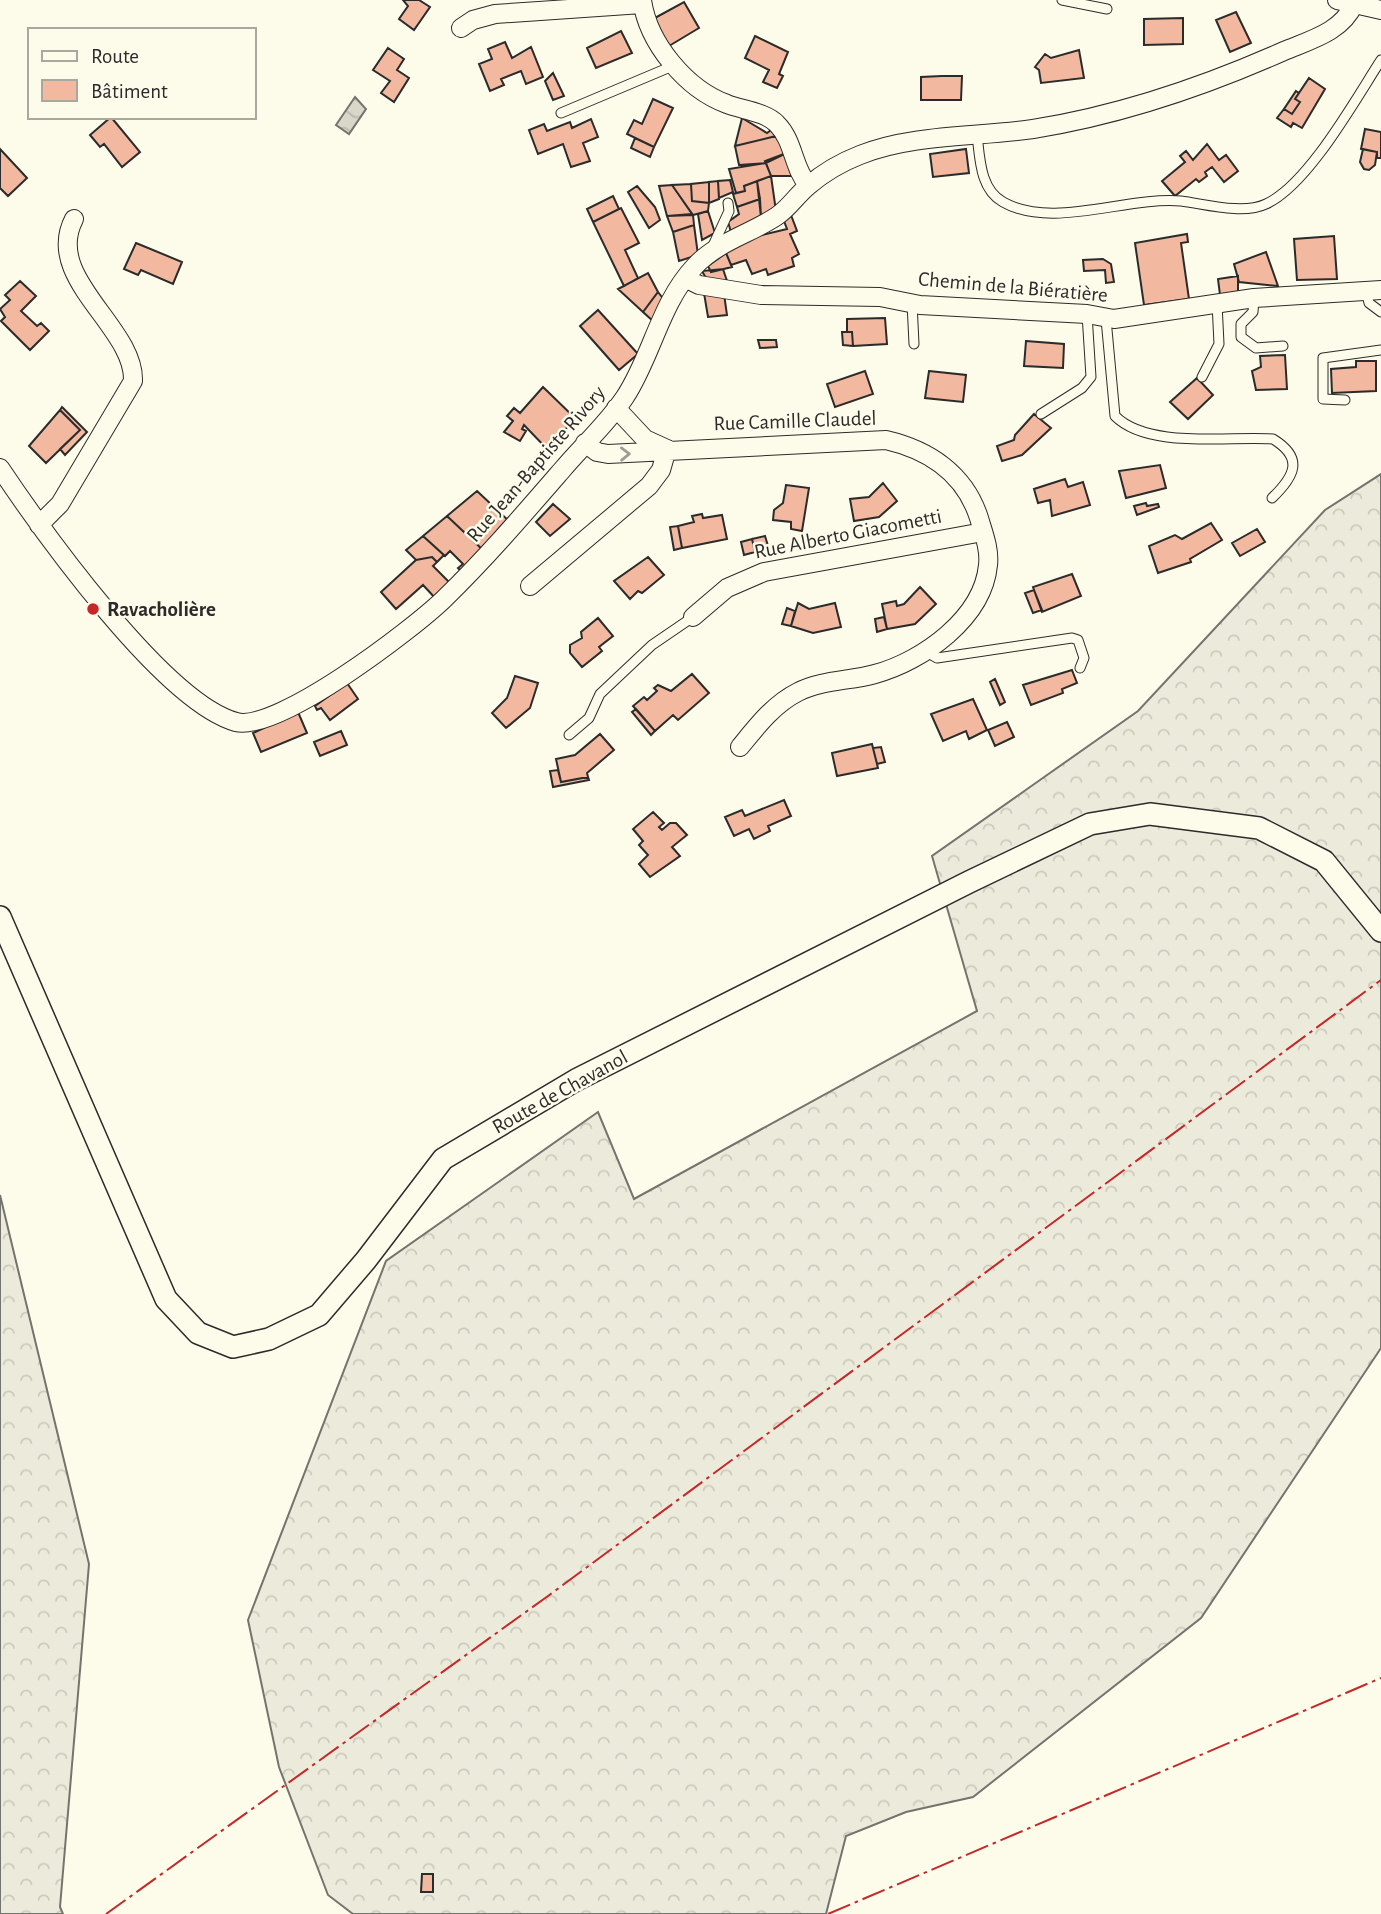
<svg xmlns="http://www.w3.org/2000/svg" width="1381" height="1914" font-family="'Alegreya Sans',sans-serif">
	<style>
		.forest { fill: url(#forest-crowns); stroke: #74746e; stroke-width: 2 }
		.water { fill: url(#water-waves); stroke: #74746e; stroke-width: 2 }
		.building { fill: #f2b8a0; stroke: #2b2b2b; stroke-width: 2 }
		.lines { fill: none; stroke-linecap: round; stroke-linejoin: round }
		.service-casing { stroke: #2b2b2b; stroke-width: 11 }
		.minor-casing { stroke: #2b2b2b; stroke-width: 20 }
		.tertiary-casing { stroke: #2b2b2b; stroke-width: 24 }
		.service { stroke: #fdfbea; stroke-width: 9 }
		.minor { stroke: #fdfbea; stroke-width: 18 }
		.tertiary { stroke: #fdfbea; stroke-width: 21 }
		.power { stroke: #c62828; stroke-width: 2; stroke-dasharray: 24 5 3.5 5; stroke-linecap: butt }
		.oneway { stroke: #9e9d94 }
		.poi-dot { fill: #c62828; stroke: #fdfbea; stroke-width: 2.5 }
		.labels { text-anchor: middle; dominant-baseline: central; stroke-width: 5; stroke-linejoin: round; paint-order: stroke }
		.street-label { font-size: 21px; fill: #2b2b2b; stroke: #fdfbea }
		.poi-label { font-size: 21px; font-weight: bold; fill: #2b2b2b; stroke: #fdfbea; text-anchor: start }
	</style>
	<defs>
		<pattern id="forest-crowns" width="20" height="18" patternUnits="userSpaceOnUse" patternTransform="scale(1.75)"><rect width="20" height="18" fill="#ecebdb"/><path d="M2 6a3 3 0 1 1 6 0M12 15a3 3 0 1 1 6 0" fill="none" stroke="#cbcabc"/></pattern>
		<pattern id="water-waves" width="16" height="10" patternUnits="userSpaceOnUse" patternTransform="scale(1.75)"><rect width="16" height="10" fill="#d8d7c9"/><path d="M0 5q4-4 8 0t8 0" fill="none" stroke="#bab9ad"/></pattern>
	</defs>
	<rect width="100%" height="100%" fill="#fdfbea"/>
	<path class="forest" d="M1381,474V1348L1201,1618L973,1797L906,1812L846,1836L826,1914H353L328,1895L279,1767L248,1620L386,1261L598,1112L634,1199L977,1011L932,856L1138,711L1325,510Z
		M0,1195L89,1564L60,1907L63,1914H0Z"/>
	<path class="water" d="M355,97L366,109L349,134L336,125Z"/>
	<path class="building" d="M403,0H419L430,7L414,30L399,19L408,6Z
		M684,2L699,28L669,46L653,19Z
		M1236,12L1251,43L1230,52L1216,20Z
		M1183,18V44L1144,45V19Z
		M621,31L632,53L596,68L587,48Z
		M755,36L788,52L779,74L783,76L777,88L763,82L769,70L745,58Z
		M505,42L512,58L531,47L543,77L526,84L521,71L501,79L504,85L490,91L479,64L492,59L488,49Z
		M388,48L404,59L397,70L409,78L394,102L381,93L390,81L373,70Z
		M1079,50L1084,78L1041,83L1039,70L1035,67L1045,54L1051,58Z
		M553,73L564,96L553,100L545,81Z
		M942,76H962L961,100H921V77Z
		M1309,78L1325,89L1302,128L1293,123L1291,127L1277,118L1284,109L1292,114L1300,102L1295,99Z
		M1296,91L1299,93L1295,99L1300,102L1292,114L1284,109Z
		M653,99L673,108L654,147L627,134L634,120L642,124Z
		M111,117L140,152L122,167L104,144L100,147L90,135Z
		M742,118L767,133L771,130L776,136L735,146Z
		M591,119L598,137L583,143L590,161L571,167L563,144L538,154L529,130L544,124L547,131L570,122L572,128Z
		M1365,129L1381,132V158H1377V152L1361,149Z
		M776,136L789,152L766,163L739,165L735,146Z
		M635,138L654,147L650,157L631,148Z
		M1207,144L1219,160L1226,155L1238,171L1224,182L1212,167L1205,172L1207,176L1199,182L1196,179L1175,196L1162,181L1185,162L1180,156L1186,151L1193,160Z
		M0,149L27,178L8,196L0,188Z
		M966,149L969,173L933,177L930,154Z
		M1363,149L1377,152L1375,165L1369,170L1364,169L1360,162Z
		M789,152L797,176H771L765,161Z
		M766,163L771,176L744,186L745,191L736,193L729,169Z
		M771,176L776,211L761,217L757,181Z
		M730,180L733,192L719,198L718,181Z
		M718,181L719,199L709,203V182Z
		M757,181L760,199L737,207L733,194L745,191L744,186Z
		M709,182V203L692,201L691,184Z
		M691,184L692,201L709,203L708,211L693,215L672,185Z
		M672,185L692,214L667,216L659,186Z
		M637,186L655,207L660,220L649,228L628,192Z
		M613,196L619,209L593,222L587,209Z
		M760,199L761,217L731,232L728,222L739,214L737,207Z
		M621,208L639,243L625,250L638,278L624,286L593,222Z
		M708,211L715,233L702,240L698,214Z
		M693,215L694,225L673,232L667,216Z
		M791,215L797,231L790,234L799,254L792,258L794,266L768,275L766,269L752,274L746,260L731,265L726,253L745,239L787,229L784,221Z
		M694,225L698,255L679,261L673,232Z
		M1187,234L1188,242L1181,243L1189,299L1144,305L1135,243Z
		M1334,236L1337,279L1297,280L1294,239Z
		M136,243L182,262L173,284L141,270L138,275L124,269Z
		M1266,252L1278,286L1239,282L1234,264Z
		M726,253L732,267L711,272L708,266Z
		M1103,259L1111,264L1114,282L1106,283L1105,270L1084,271L1083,260Z
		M723,269L728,284L707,280L702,271Z
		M648,273L658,292L643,312L618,289Z
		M1238,276V293L1220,295L1218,279Z
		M20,281L36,296L21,311L37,326L41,323L49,331L30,350L1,321L5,317L0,309L10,300L5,295Z
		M658,292L665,301L654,322L643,312Z
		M704,293L724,294L727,315L708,317Z
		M598,310L638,354L619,370L580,326Z
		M885,318L887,344L853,346L852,332H847V319Z
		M842,332H852L853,346L843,345Z
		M758,340H776L777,347L760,348Z
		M1026,341L1064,344L1063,368L1024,366Z
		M1285,355L1287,389L1256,390L1252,371L1261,367L1260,356Z
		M1356,361H1376V391L1332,393L1331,369L1356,367Z
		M865,371L873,394L835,407L827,384Z
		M929,371L966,375L963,402L925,398Z
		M1197,378L1213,395L1188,419L1170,402Z
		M543,387L575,418L548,450L524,425L522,429L526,431L520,441L504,432L513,421L507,416L514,408L520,413Z
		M62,407L87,432L65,455L60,449L80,430L60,410Z
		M60,410L80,430L46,463L29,446Z
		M1034,414L1051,428L1022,455L1002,461L997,446L1014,440L1015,435Z
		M1160,465L1166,488L1126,498L1119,471Z
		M1065,479L1068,487L1083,482L1090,505L1052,516L1050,500L1038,503L1034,489Z
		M883,483L897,501L879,517L854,521L850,499L869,497Z
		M786,485L809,488L802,531L791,529V522L773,520L774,510L783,503Z
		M477,491L510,522L483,550L447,516Z
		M1146,503L1147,506L1158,504L1159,507L1137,515L1134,506Z
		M553,504L570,519L550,536L536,522Z
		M702,514L703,518L722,515L727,539L682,548L678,526L694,522L692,516Z
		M447,516L483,550L463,573L458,568L463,564L450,551L445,556L423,536Z
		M1211,523L1222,540L1190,559L1191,562L1158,573L1149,546L1175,535L1182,539Z
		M678,526L682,548L674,550L670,527Z
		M1257,529L1265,542L1240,556L1232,543Z
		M423,536L444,555L437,562L432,557L416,560L406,550Z
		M765,536L769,549L755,552L752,539Z
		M752,539L755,552L744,555L741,542Z
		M432,557L437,562L433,566L451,584L436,599L423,585L396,609L381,592L416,560Z
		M648,557L664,575L642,593L638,591L630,599L614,581Z
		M1072,574L1081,596L1042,612L1033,587Z
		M920,587L936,604L915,624L887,629L882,604L896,601L897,606L904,604Z
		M1034,590L1042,610L1033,613L1025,593Z
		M798,603L809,609L835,603L841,627L813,633L791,626Z
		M787,608L795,611L791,626L782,624Z
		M884,617L887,629L877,632L875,619Z
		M598,618L613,636L599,647L602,651L582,667L570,653V645L582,638L581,632Z
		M1072,670L1077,683L1062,689L1063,693L1031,705L1023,685Z
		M692,674L709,693L678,720L673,715L655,731L633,706L644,697L647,700L657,691L654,688L658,685L671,691Z
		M515,676L538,683L530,708L506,728L492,713L507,698Z
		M995,679L1005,702L1000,705L990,682Z
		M347,683L358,699L330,720L321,708L317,710L315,706Z
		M973,699L987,730L969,739L966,731L943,741L931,714Z
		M636,709L655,731L651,735L632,712Z
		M298,712L307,733L261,752L253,733Z
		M1007,722L1014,737L995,746L988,730Z
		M341,731L347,745L320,756L314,742Z
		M600,734L614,750L587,773L588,777L561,782L556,759L575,755Z
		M872,744L878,768L837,776L832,753Z
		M881,747L885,762L877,764L873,748Z
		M558,770L561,782L588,777L589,780L553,787L550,771Z
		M784,800L791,816L768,826L770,831L754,839L749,829L734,836L725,817L742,810L745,816Z
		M653,812L664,823L659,827L662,830L670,823H676L687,835L672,847L680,856L650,877L639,864L648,855L639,845L643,841L633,829Z
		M422,1874H433V1892H421Z"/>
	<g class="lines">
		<g class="service-casing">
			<path id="service" d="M1062,0L1107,9
				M561,113L675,65
				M977,135C980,159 980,189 1003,202C1052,230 1127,196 1181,201C1205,204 1243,215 1266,204C1308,185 1355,100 1381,60
				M711,250L729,211L728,203
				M1366,290L1369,303L1381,312
				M1254,298L1253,312L1241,324V337L1256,348L1283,346
				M912,303L914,344
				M1106,319L1115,416C1148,449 1227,436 1273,439C1304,458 1295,476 1272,498
				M1202,377L1219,344L1217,303
				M1345,400L1323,399V358L1381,350
				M1041,414L1082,388L1091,377L1087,314
				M925,651L937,658L1072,638L1078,640L1084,658L1080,668
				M569,735L589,718L600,694L652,645L693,617"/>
		</g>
		<g class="minor-casing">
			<path id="minor" d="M642,0C648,43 686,89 727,104C742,110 766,112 777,124C794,141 793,168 808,185
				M1337,0L1381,10
				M461,28L473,20L495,14L642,4
				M685,278L699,285L761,295L880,297L920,305L1087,314L1114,319L1254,298L1381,290
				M616,408L645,439L667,449
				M585,443L597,452L608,454L886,440C929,450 965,474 979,518C983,532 990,549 988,565C983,618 923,661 875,674C850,681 821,680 798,692C774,704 757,726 740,747
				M0,468C43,532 164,702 236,722C277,733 413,629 444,599C486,558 523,515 562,470C582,446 607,424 625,397C652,356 660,303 695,266C717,242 750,234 777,216C789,208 797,195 808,186C823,173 842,162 860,155C911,134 979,137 1033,129C1121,115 1203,87 1284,51C1310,40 1342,32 1354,4
				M39,525L60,504L133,381C135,327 43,278 74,219
				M530,586L649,486L661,470L667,449
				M693,617L727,588L764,572L983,532"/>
		</g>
		<g class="tertiary-casing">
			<path id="tertiary" d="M0,917L166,1299L198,1333L233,1347L269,1339L319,1315L366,1260L443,1159L576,1080L969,882L1090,824L1150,814L1259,828L1324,861L1381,931"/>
		</g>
		<use href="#service" class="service"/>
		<use href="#minor" class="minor"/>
		<use href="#tertiary" class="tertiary"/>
		<path class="power" d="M106,1914L548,1596L1381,980
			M828,1914L1381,1678"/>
	</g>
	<defs><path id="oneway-chevron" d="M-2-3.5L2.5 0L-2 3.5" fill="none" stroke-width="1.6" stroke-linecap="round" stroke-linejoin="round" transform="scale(1.75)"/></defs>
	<use class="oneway" href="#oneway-chevron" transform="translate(625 454) rotate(-1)"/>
	<circle class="poi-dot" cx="93" cy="609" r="7"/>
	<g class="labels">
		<g class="street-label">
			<text transform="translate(1013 287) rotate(5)">Chemin de la Biératière</text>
			<text transform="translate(795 421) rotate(-2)">Rue Camille Claudel</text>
			<text transform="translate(536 464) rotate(-49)">Rue Jean-Baptiste Rivory</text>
			<text transform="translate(848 534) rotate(-11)">Rue Alberto Giacometti</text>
			<text transform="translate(560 1092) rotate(-29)">Route de Chavanol</text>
		</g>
		<g class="poi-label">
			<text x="107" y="609">Ravacholière</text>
		</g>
	</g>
	<rect x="28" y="28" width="228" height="91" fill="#fdfbea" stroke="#a9a89e" stroke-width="2"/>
	<rect x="42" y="51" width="35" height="10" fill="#fdfbea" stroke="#a9a89e" stroke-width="2"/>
	<text x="91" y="63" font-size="21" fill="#2b2b2b">Route</text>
	<rect x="42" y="80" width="35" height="21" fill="#f2b8a0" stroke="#a9a89e" stroke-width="2"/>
	<text x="91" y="98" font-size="21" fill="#2b2b2b">Bâtiment</text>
</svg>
